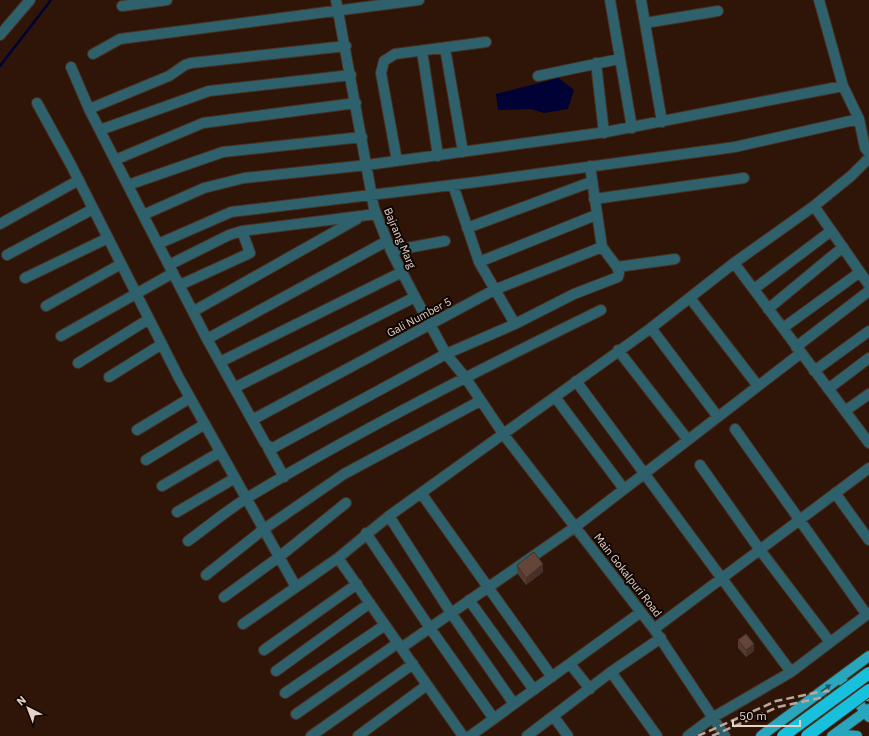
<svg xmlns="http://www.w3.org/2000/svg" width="869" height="736" font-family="'IBM Plex Sans',sans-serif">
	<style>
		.water { fill: #000135 }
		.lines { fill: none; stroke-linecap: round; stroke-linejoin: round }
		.stream { stroke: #000135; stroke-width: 2.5 }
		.minor-casing { stroke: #483022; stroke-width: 12 }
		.major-casing { stroke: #483022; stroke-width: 12 }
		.minor { stroke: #2e616c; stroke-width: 10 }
		.major { stroke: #27a6bd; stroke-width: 10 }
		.rail { stroke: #bba79d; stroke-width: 2.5; stroke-dasharray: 8 4; stroke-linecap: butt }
		.highway-bridge-casing { stroke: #483022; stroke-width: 14; stroke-linecap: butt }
		.highway-bridge { stroke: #17c1dd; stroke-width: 12 }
		.wall { fill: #563b31 }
		.shaded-wall { fill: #463028 }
		.building { fill: #644539; stroke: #463028 }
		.oneway { fill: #1b5660 }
		.labels { text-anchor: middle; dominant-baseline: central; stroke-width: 4; stroke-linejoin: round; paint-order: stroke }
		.street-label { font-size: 11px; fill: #e5d3ca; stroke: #0f0502 }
	</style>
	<rect width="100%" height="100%" fill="#2e1507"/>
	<path class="water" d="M556,76L574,90L568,109L544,113L531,109L498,110L496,94L555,79Z"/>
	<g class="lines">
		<path class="stream" d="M0,66L51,0"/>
		<g class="minor-casing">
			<path id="minor" d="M336,0L374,208L391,251L415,297L446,354L465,377L504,435L654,629L725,736
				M610,0L632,128
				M641,0L662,122
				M819,0L843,86L859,119L865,148L869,153
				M122,6L167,0
				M645,23L718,11
				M0,35L30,0
				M445,48L463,152
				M422,51L438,156
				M93,54L120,39L419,0
				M596,63L604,133
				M71,67L89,109L143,215L207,339L265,443L271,449L446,354L515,324L574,294L618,277L619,273L617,267L602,247L590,166
				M538,76L619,59
				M37,103L71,165L179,378L296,587
				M89,109L169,76L185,65L191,63L346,46
				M100,130L209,91L351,75
				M115,160L203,123L356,103
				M397,161L381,73L384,61L395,54L486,42
				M128,185L223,152L362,137
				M453,185L479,262L515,324
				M594,199L744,178
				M814,206L869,285
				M143,215L204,188L244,178L367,165L606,132L843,86
				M0,224L79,180
				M467,228L591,182
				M158,244L231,212L477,182L735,147L859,119
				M391,251L445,241
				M7,255L93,209
				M479,262L596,215
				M734,263L869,443
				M169,265L229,235L242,231L376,214
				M617,267L675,259
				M25,278L108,238
				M180,285L250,253L242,231
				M754,289L831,231
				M690,298L758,386
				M46,306L121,264
				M768,309L843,247
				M194,311L357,219
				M651,328L718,417
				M783,328L860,272
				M61,336L173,273
				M207,339L387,241
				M796,347L869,291
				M618,350L688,440
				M220,362L402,272
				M78,363L149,319
				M814,371L869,331
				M109,377L162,344
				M576,381L791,672
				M234,388L415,297
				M828,389L869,358
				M555,397L624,489
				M845,411L869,394
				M252,420L494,290L602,247
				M735,429L867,615
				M137,430L190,398
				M268,448L284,477
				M146,460L205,424
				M700,465L760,550L830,642
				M162,486L220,452
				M421,493L552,677
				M835,493L869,540
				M177,512L235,478
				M389,516L451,613L514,704
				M366,533L430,628L494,719
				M188,541C207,527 226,511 247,498C361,429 481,369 601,310
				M338,558L463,736
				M206,575L264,529L344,474L480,401
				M224,597L279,557L346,503
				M469,600L534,690
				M243,624L338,558L389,516L651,328L734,263L814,206L851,176L869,158
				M654,629L869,468
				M401,648L575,527L801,353
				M264,650L357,584
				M570,664L590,689
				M276,671L370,603
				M611,672L657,736
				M285,693L385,625
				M296,714L398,643
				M554,717L568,736
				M311,736L413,664
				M358,736L427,685
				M470,736L641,612
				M527,736L611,672L661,638
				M688,736L712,718L791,672L869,613"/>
		</g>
		<g class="major-casing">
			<path id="major" d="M844,683L869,717
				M835,734L857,736
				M761,736L869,656
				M832,736L869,709"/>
		</g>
		<use href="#minor" class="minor"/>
		<use href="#major" class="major"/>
		<path class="rail" d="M698,736L776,701L824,691L869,694
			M712,736L778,707L824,697L869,700"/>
		<g class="highway-bridge-casing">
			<path id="highway-bridge" d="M783,736L869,673
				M807,736L869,690"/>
		</g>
		<use href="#highway-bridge" class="highway-bridge"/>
	</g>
	<path class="wall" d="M517,565L543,572L526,585L517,573Z
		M738,640L754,651L746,657L738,648Z"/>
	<path class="shaded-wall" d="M543,564V572L526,585V578Z
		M754,644V651L746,657V650Z"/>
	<path class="building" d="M534,552L543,564L526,578L517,565Z
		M746,634L754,644L746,650L738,640Z"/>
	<defs><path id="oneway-solid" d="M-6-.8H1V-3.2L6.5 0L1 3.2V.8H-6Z"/></defs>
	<use class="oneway" href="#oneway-solid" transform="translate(826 688) rotate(-36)"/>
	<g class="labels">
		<g class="street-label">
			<text transform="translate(400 238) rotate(67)">Bajrang Marg</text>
			<text transform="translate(419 317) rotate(-28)">Gali Number 5</text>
			<text transform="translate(628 575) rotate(52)">Main Gokalpuri Road</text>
		</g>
	</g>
	<g transform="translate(28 708) rotate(318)" stroke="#0f0502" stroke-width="3" paint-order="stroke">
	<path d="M0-3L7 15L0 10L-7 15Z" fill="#e5d3ca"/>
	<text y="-6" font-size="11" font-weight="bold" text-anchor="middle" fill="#e5d3ca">N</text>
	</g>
	<path d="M733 720v6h67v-6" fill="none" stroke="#e5d3ca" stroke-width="2"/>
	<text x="739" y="720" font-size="12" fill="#e5d3ca" stroke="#0f0502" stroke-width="3" paint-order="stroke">50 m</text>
</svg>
